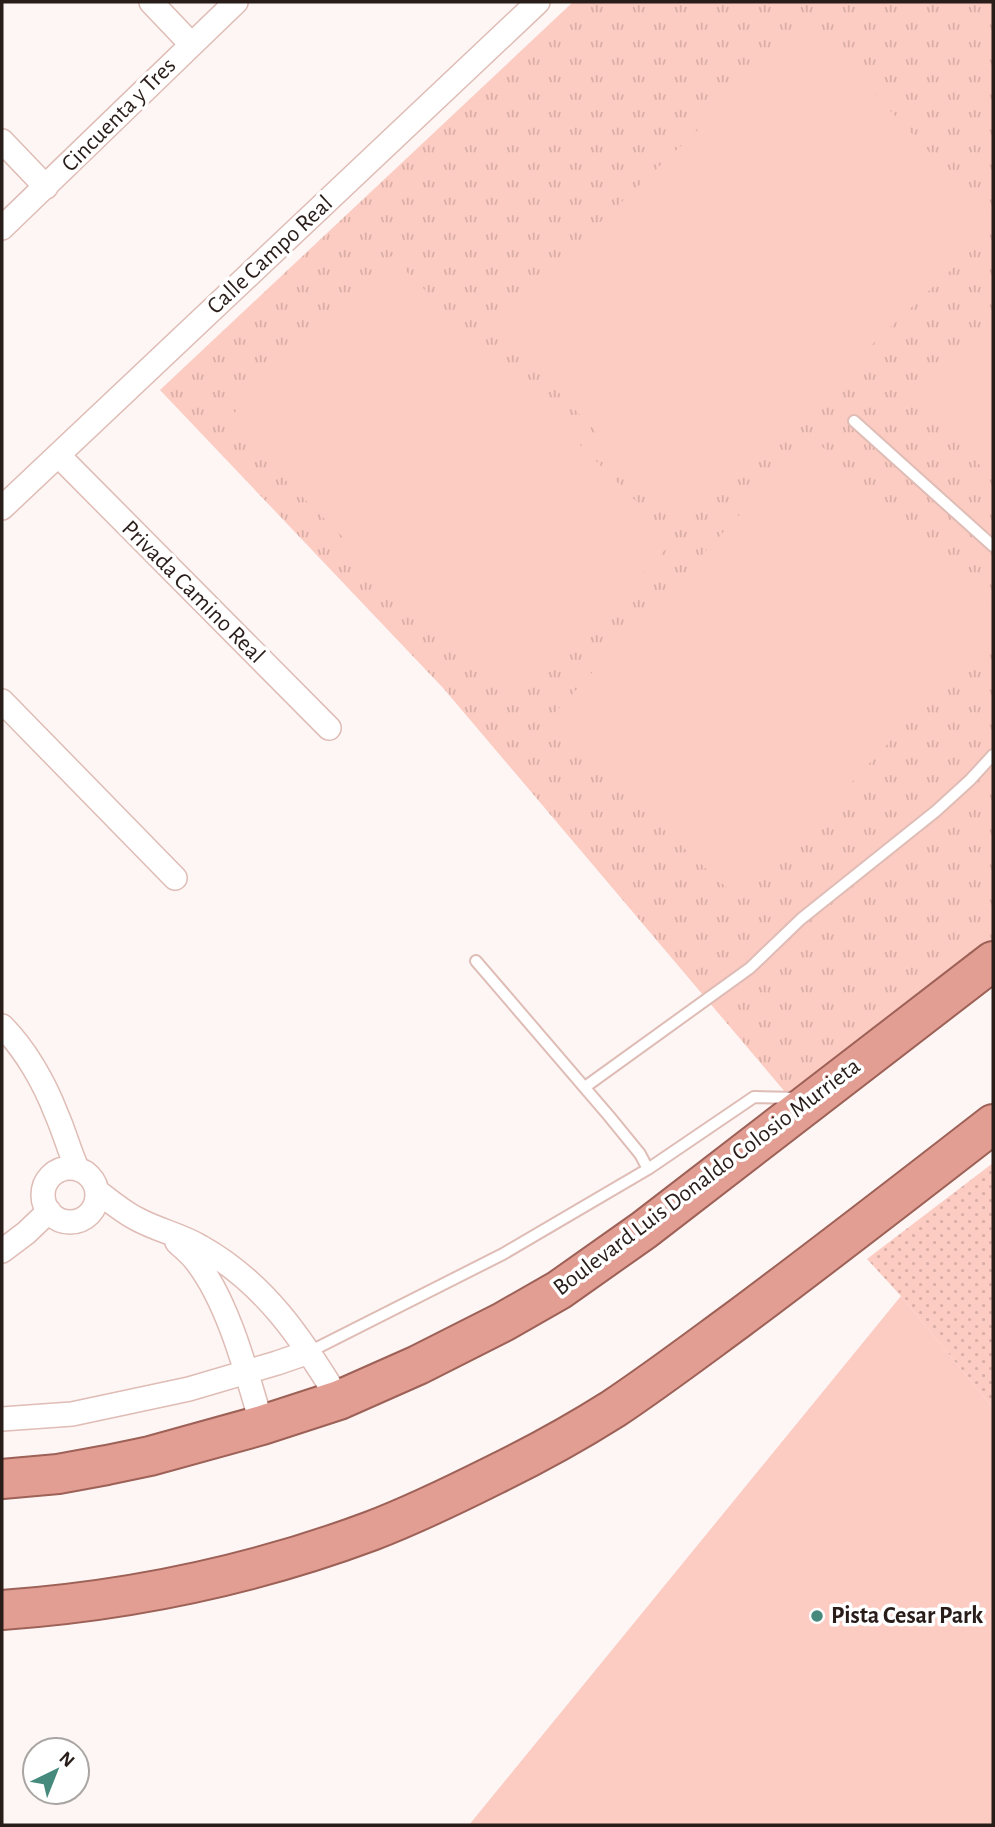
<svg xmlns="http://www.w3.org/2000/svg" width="995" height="1827" font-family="'Alegreya Sans',sans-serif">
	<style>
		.grass { fill: url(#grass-dots) }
		.park { fill: url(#park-tufts) }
		.pitch { fill: #fccbc2 }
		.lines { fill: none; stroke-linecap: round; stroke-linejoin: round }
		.service-casing { stroke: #dfbcb5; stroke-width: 14 }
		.minor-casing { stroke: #dfbcb5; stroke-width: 26 }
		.trunk-casing { stroke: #9d6157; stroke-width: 42 }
		.service { stroke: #fff; stroke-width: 10 }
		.minor { stroke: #fff; stroke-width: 23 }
		.trunk { stroke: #e39e93; stroke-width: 38 }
		.poi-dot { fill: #46897d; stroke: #fff; stroke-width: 2.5 }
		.labels { text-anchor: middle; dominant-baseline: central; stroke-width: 7; stroke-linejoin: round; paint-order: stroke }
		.street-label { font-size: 24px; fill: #291d1a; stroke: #fff }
		.poi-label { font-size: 24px; font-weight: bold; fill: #291d1a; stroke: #fff; text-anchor: start }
	</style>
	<defs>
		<pattern id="grass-dots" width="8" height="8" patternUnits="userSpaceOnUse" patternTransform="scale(1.75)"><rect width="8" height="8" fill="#fccbc2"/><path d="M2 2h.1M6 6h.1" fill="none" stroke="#d8aea6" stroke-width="1.8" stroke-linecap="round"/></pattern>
		<pattern id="park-tufts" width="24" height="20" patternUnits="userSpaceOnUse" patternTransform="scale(1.75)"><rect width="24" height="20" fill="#fccbc2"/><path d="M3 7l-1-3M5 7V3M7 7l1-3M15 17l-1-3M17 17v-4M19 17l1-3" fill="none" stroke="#d8aea6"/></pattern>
	</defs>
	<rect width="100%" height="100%" fill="#fdf6f4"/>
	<path class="grass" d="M993,1163V1408L901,1296L867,1259Z"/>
	<path class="park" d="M573,2H993V947L791,1099L444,689L160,390Z"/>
	<path class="pitch" d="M809,25L993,219V230L683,524L493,323Z
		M391,256L675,540L511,704L226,421Z
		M993,320V478L914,401Z
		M812,437L993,606V631L741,901L547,721Z
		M901,1296L993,1408V1825H469Z"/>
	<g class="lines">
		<g class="service-casing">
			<path id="service" d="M854,421L993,546
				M476,961L609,1116L640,1154L648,1169
				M585,1087L750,968L801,919L936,811L970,780L993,755
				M309,1352L503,1254L648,1169L754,1097L798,1098"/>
		</g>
		<g class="minor-casing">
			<path id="minor" d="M151,2L191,44
				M2,141L46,187
				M2,228L236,2
				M58,455L329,728
				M2,508L538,2
				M2,701L175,878
				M2,1026C25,1049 44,1082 56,1113C64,1131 69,1150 77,1168
				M43 1195a27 27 0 1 1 54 0a27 27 0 1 1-54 0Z
				M97,1191C110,1201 123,1212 137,1219C157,1230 181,1235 201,1247C265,1283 302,1339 339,1400
				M177,1242C183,1248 191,1254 196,1261C229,1303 247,1375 262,1425
				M2,1251L26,1233L49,1211
				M2,1419L72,1414L189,1389L277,1363L309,1352"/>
		</g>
		<g class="trunk-casing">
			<path id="trunk" d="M2,1479L58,1474L107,1465L150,1456L262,1425L339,1400L418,1365L503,1322L559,1290L644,1230L993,961
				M2,1610C128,1601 253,1575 371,1531C413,1515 454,1495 494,1475C535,1455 575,1433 613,1409C655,1381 696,1350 737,1320C823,1256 908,1190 993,1124"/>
		</g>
		<use href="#service" class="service"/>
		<use href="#minor" class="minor"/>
		<use href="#trunk" class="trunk"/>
	</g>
	<circle class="poi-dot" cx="817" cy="1616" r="7"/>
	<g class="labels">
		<g class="street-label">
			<text transform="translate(119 115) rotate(-45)">Cincuenta y Tres</text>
			<text transform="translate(270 255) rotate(-43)">Calle Campo Real</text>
			<text transform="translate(193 592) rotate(45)">Privada Camino Real</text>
			<text transform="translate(707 1177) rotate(-37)">Boulevard Luis Donaldo Colosio Murrieta</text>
		</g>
		<g class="poi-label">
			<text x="831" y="1616">Pista Cesar Park</text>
		</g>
	</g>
	<rect width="995" height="1827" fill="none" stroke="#291d1a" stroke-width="7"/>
	<g transform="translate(56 1771) rotate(43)"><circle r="33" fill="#ffffff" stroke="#a9a5a3" stroke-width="2"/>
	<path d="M0-5L12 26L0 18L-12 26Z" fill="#46897d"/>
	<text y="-10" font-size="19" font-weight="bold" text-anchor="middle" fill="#291d1a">N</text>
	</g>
</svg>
